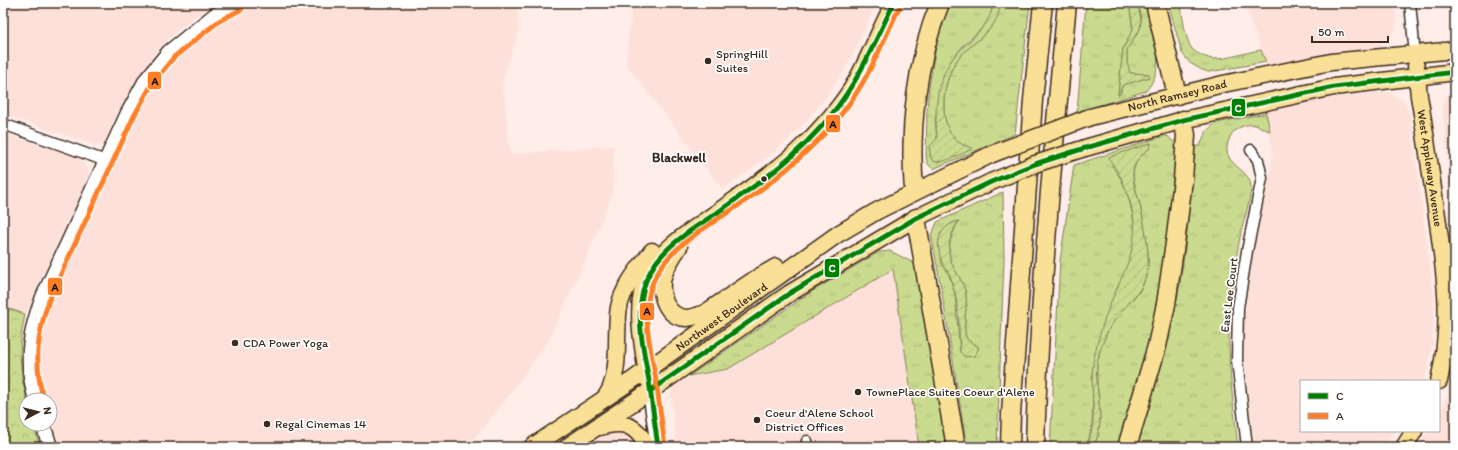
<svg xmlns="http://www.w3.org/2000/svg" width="1458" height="450" font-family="Itim,sans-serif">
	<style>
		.built { fill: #fee0da }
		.grass { fill: url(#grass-tufts); stroke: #828256; fill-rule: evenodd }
		.park { fill: url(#park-crowns); stroke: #828256 }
		.garden { fill: url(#garden-furrows); stroke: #828256 }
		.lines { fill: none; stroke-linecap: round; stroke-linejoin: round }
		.street-casing { stroke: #3b2a1e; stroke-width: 13 }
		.secondary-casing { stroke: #3b2a1e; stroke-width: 17 }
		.primary-casing { stroke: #3b2a1e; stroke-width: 19 }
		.highway-casing { stroke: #3b2a1e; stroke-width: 21 }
		.street { stroke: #fff; stroke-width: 10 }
		.secondary { stroke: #fff; stroke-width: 14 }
		.primary { stroke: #fadf96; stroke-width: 16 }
		.highway { stroke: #fadf96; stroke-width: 18 }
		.primary-bridge-casing { stroke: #3b2a1e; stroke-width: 19; stroke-linecap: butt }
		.primary-bridge { stroke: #fadf96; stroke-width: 16 }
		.bus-1-casing { stroke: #fff; stroke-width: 8 }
		.bus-2-casing { stroke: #fff; stroke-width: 8 }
		.bus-1 { stroke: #008000; stroke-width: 5 }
		.bus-2 { stroke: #ff7f27; stroke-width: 5 }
		.poi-dot { fill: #3b2a1e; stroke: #fff; stroke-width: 1.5 }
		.labels { text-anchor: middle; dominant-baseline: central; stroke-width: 3.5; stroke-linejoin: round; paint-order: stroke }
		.poi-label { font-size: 12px; fill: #3b2a1e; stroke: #fff; text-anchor: start }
		.street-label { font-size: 12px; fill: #3b2a1e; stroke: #fff }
		.neighbourhood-label { font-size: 13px; font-weight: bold; fill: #3b2a1e; stroke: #fff }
		.line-badge { stroke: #fff; stroke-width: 1.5 }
		.badge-label { font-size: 11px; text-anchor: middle; font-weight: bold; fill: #fff }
		.pale-badge-label { font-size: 11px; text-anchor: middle; font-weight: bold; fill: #111 }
	</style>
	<defs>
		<pattern id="grass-tufts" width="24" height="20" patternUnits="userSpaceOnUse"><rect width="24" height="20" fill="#cada8f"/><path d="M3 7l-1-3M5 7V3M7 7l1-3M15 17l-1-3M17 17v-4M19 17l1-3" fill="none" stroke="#aebb7b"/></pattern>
		<pattern id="park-crowns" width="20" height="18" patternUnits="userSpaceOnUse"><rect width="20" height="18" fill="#cada8f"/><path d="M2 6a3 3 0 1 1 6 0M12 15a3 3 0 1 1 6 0" fill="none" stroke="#aebb7b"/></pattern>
		<pattern id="garden-furrows" width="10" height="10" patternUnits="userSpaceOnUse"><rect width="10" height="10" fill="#cada8f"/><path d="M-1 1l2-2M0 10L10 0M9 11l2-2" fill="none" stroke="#aebb7b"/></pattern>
	</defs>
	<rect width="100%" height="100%" fill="#feede9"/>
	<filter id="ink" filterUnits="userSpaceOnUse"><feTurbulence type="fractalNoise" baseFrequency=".025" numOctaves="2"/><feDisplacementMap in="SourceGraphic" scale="8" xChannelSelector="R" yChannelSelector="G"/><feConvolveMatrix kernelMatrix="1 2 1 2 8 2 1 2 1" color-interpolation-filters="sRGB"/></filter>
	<g filter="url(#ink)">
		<path class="built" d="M3,3H218L208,8L181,27L158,49L143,70L128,94L112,123L105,142L101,145L97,146L3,114Z
			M255,3H516L519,31L502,81L511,154L613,146V193L584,263L548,341L505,401L467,447H59L50,413V400H47L39,363L40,339L44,316L128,134L142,104L160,78L173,60L189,45L221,22Z
			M632,3H877L849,62L826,97L808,119L789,139L774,152L723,190L626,64Z
			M1244,3H1394L1397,21L1393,34L1386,42L1378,48L1370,50L1267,65Z
			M1455,84V236L1442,104L1445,99Z
			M1383,92L1390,93L1403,101L1406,105L1410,115L1434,298L1433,342L1427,371L1424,381H1301V431H1395L1382,447H1254L1245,363L1244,325L1251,259L1271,170L1273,153L1265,110L1307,101Z
			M3,133L75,157L82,161L88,170V177L25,314L3,307Z
			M893,269L919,447H677L671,399V390L676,381L728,369Z
			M1455,377V447H1417L1428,431H1439V415Z
			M629,430L639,447H578L603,431Z"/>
		<path class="grass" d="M950,3H993L990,18L987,23L963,46L950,62L935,118L937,140L935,161H942L972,149C966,147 958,144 954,139C938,120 943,83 955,63C964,48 982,40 992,26C995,20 997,12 1000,6L999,3H1030L1015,134L933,169L927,163L926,155C927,136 926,115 928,96C931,68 939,28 950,3Z
			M1086,3H1127L1130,9L1133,29L1123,49L1118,94L1121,92V89L1123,85L1148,74L1129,73L1127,62V49L1140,29L1141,21L1138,3H1146C1150,21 1160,50 1157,68C1156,76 1151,85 1146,91L1077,112Z
			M1168,3H1181C1182,14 1185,39 1192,49C1197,54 1208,59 1215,59C1228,59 1247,52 1261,50L1266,62L1209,72L1202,70L1190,63L1182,53Z
			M1266,113L1270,131C1265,130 1261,127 1256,125C1246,123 1234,128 1230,137C1216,167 1254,166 1251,191C1249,205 1244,219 1241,232C1236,257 1232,283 1230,308C1226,354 1233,401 1238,447H1136C1153,397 1168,346 1178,294C1187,246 1190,195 1195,146H1200C1204,135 1207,128 1217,123Z
			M1164,136H1168L1172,141H1177L1165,269L1157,320L1120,447H1093C1110,417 1089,383 1100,351C1103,342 1107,331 1112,324C1117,316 1123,308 1129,302C1131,300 1134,298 1136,296C1145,286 1149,269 1148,256C1148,243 1143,218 1140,205C1134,180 1125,166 1150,148L1151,143L1112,166L1120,177L1127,192L1133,216L1135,234L1131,256L1123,278L1112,300L1094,359L1092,425L1087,447H1050L1060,261L1074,165Z
			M1003,192L1004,259L997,447H967C955,376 945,305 931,234L933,232L937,222ZM959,221C952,233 946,248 951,262C955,272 962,280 965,290C969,303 961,330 967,339C969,342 975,344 978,346V350L960,352L955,294L949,275L944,265L940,234L952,223Z
			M890,251L914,263L919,274L948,447H919L893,269L728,369L689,376L811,292L879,252Z"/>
		<path class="park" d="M3,307L25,314L21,336L20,355L22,377L27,400L26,424H33L40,447H3Z"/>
		<path class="garden" d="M993,3H999C1003,30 967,43 955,63C945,80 941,104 946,122C950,137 958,145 973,148C966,152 938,167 932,160C930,157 930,150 929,147L937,139C935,115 935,86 949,64C962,43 991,30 993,3Z
			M1127,3H1138L1141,21L1140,29L1127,49V62L1130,73L1148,74L1150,75V77L1123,85L1121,89L1120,94L1118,95L1123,49L1133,29L1130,9Z
			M1151,143L1150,148C1125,166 1133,180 1140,205C1143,218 1148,243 1148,256C1149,292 1130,297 1112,324C1107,331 1103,342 1100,351C1089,383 1110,416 1093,447H1087C1089,439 1092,431 1093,424C1094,402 1090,378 1094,357C1098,338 1104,320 1111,302C1123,273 1139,248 1133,215C1131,203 1126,189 1121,178C1117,170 1112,165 1109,157Z
			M959,221C951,232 946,248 951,262C955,271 962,280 965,290C969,303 961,330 967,339C969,342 975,344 978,346V350L974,356L965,357L960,352C959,333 959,312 955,293C953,288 952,281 950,275C948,272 945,269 943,265C935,245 936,227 959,221Z"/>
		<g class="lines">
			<g class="street-casing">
				<path id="street" d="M1410,3L1415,55
					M3,124L106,161
					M807,441V447
					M1247,447L1237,360L1238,308L1247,251L1262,178L1258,160L1251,150"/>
			</g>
			<g class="secondary-casing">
				<path id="secondary" d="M650,391L658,447
					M36,400C25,362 29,333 43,297L128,113L146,80L169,52L215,15L239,3
					M43,424L50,447"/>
			</g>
			<g class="primary-casing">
				<g id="primary">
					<path id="s1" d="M1416,66L1419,96C1426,136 1431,176 1437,216C1445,275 1453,321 1439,381"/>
					<path id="s2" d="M1090,117L1223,84L1331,62L1455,50"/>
					<path d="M1085,148L1183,120L1334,87L1455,72"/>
					<path d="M679,247C673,256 666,266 663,277C659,294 666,317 686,318C693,318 699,315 705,313L757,278L776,267"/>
					<path d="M648,380C644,350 633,306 647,278C660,248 694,229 719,211C746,192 773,174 797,152C818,133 843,105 857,80C870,55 881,28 894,3"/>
					<path d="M605,398C608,393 611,389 612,384C620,361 615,331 619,307C623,287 640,267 652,251"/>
					<path d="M600,427C624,420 637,425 647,447"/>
					<path id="s3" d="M532,447L631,381L838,234L877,211L992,154"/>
					<path d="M567,447L650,391L790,293L916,218L991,182"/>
					<path d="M1404,447L1414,431"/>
				</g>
			</g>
			<g class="highway-casing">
				<path id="highway" d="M1155,3L1177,95
					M914,191C909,129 916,61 940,3
					M916,218L956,447
					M1010,447L1011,414L1033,100L1043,3
					M1035,447C1039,299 1053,151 1067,3
					M1127,447L1157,346L1166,304L1176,236L1183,180L1186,135L1183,120"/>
			</g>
			<use href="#street" class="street"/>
			<use href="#secondary" class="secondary"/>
			<use href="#primary" class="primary"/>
			<use href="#highway" class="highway"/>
			<g class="primary-bridge-casing">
				<path id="primary-bridge" d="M992,154L1090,117
					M991,182L1035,164L1085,148"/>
			</g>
			<use href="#primary-bridge" class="primary-bridge"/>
			<g class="bus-1-casing">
				<path id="bus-1" d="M650,391L790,293L916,218L991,182L1035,164L1085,148L1183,120L1334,87L1455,72
					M658,447C655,425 652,403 649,381C644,352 636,321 643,291C651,253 688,232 718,212C732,202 746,192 760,182C782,166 802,148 820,128C856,89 871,49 894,3"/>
			</g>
			<g class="bus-2-casing">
				<path id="bus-2" d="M43,398C34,362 37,335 49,300L134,116L152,84L174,57L219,21L242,9
					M665,446C662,424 659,402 656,380C651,349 640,313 653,282C666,247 715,222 745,201C768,185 790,168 810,148C830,129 849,107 863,82C877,58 888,31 900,6"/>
			</g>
			<use href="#bus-1" class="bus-1"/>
			<use href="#bus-2" class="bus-2"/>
		</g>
	</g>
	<g class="poi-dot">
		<circle cx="708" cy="61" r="4"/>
		<circle cx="764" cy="179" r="3.5"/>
		<circle cx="235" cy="343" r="4"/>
		<circle cx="858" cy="392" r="4"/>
		<circle cx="757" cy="420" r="4"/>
		<circle cx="267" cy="424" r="4"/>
	</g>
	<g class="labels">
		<g class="poi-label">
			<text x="716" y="54">SpringHill<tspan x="716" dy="14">Suites</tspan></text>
			<text x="243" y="343">CDA Power Yoga</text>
			<text x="866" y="392">TownePlace Suites Coeur d'Alene</text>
			<text x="765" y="413">Coeur d'Alene School<tspan x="765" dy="14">District Offices</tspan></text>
			<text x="275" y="424">Regal Cinemas 14</text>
		</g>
		<g class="street-label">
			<text stroke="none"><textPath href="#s2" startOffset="90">North Ramsey Road</textPath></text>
			<text stroke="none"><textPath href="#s1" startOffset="103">West Appleway Avenue</textPath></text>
			<text transform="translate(1229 295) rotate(-83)">East Lee Court</text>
			<text stroke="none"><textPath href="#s3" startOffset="230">Northwest Boulevard</textPath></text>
		</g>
		<g class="neighbourhood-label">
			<text x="679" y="157">Blackwell</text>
		</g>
	</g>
	<g class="line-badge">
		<rect x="147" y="71" width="15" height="19" rx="4" fill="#ff7f27"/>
		<rect x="1231" y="98" width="15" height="19" rx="4" fill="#008000"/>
		<rect x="825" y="114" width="16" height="19" rx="4" fill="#ff7f27"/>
		<rect x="824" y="258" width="16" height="20" rx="4" fill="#008000"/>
		<rect x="47" y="277" width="16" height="19" rx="4" fill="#ff7f27"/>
		<rect x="639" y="302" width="16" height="19" rx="4" fill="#ff7f27"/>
	</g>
	<g class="badge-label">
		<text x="1238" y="112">C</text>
		<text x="832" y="272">C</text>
	</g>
	<g class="pale-badge-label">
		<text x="155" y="85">A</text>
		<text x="833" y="128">A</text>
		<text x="55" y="291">A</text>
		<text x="647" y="315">A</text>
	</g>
	<rect width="1458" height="450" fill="none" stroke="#fff" stroke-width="16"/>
	<rect x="8" y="8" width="1442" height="434" fill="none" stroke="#3b2a1e" stroke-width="1.5" filter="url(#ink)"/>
	<rect x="1300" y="380" width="140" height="52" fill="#ffffff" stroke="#b1aaa5"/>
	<rect x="1308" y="393" width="20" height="6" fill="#008000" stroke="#b1aaa5"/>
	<text x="1336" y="400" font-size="12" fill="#3b2a1e">C</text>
	<rect x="1308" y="413" width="20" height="6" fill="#ff7f27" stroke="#b1aaa5"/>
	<text x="1336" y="420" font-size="12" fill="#3b2a1e">A</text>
	<g transform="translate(38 412) rotate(83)"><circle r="19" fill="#ffffff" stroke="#b1aaa5"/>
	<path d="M0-3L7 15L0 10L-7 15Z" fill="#3b2a1e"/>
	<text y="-6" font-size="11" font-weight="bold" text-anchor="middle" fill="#3b2a1e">N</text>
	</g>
	<path d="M1312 36v6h76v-6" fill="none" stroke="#3b2a1e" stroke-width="2"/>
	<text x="1318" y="36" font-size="12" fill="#3b2a1e" stroke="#ffffff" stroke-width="3" paint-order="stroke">50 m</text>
</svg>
